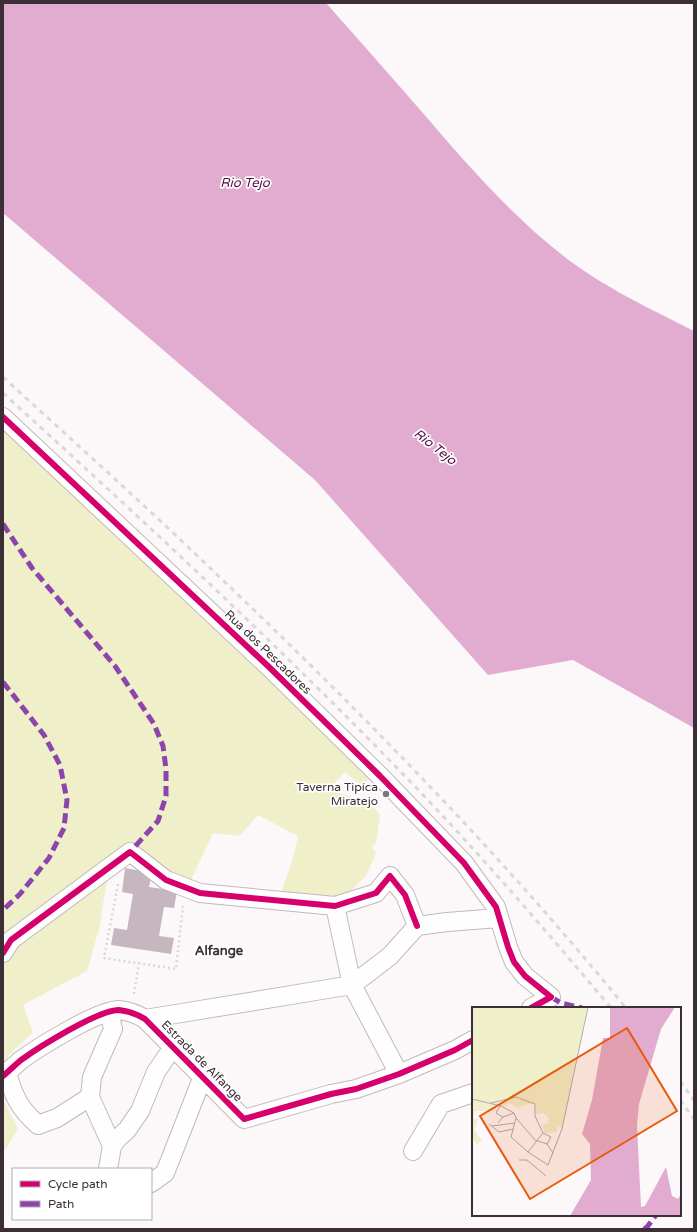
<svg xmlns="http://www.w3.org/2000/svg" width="697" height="1232" font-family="'Varela Round',sans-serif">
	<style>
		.green { fill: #efefc9 }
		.water { fill: #e1accf }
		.building { fill: #c6b6c0 }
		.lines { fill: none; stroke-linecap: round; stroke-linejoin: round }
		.street-casing { stroke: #c1b9bd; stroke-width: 20 }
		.path { stroke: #d8d7d8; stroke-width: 2.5; stroke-dasharray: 2 3; stroke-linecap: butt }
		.street { stroke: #fffefe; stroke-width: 18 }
		.rail { stroke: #dad8d9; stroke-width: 3; stroke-dasharray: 5 5; stroke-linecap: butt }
		.quiet { stroke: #8e44ad; stroke-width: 5; stroke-dasharray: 10 5; stroke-linecap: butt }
		.cycleway-casing { stroke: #fff; stroke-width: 8 }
		.cycleway { stroke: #d6006c; stroke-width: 6 }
		.poi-dot { fill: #7f757b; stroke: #fff; stroke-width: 1.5 }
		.labels { text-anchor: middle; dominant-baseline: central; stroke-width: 3.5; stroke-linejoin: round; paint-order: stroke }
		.street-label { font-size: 12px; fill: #3b2e36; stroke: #fff }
		.poi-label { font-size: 12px; fill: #3b2e36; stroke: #fff; text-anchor: end }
		.water-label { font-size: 13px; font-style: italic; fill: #521040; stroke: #fff }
		.neighbourhood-label { font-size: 13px; font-weight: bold; fill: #3b2e36; stroke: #fff }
		.inset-road { fill: none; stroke: #afa7ac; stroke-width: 1 }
		.view { fill: #e8590c; fill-opacity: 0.15; stroke: #e8590c; stroke-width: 2 }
		.inset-edge { fill: none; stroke: #3b2e36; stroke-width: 2 }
	</style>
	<rect width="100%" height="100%" fill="#fcf8fa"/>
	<path class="green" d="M3,424L373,775L362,786L345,772L332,785L340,793L361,800L366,798L380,815L376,842L372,848L376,853L366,876L345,897L281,893L294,855L298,836L258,815L240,836L213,833L191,880L173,877L143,850L109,868L99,929L87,971L23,1005L33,1032L8,1056L4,1101L18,1129L3,1153Z"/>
	<path class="water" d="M3,3H326C358,39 390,75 422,112C465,162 509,213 561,254C601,286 649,308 694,331V728L573,660L488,675L315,480L3,213Z"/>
	<path class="building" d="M125,868L152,873L149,887L177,891L174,908L164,907L159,936L174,938L171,954L111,945L114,928L127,930L133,894L122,892Z"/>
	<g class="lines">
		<g class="street-casing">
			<path id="street" d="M3,417L269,667L380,776L464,863L496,907L508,947L514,962L525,976L551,997L531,1008
				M335,906L352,985L399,1074
				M3,953L11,940L130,852L166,880L200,893L335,906L376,893L390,876L405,895L417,926
				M109,1012L113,1029L92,1077L90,1097L112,1146
				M145,1019L352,985L390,956L417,926L447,922L499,918
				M7,1073C14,1097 19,1108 38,1125L57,1118L90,1097
				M3,1076C9,1071 15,1065 21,1060C39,1047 98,1010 119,1010C128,1011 137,1014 145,1019L244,1119L331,1094L356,1089L399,1074L455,1050L473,1040
				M413,1151L441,1104L473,1093
				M108,1169L112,1146L118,1138L127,1130L140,1111L156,1072L173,1047
				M151,1183L165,1173L203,1076"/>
		</g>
		<path class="path" d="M118,884L104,958L176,969L183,906
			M134,994L139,963"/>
		<use href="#street" class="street"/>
		<path class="rail" d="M3,377C64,433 127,489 187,546C341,692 492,843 626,1008
			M3,393C138,516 273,640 400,771C474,847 543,927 611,1008
			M680,1081L694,1100
			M680,1100L694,1119"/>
		<path class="quiet" d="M3,524L32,568L115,666L154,724L163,746L166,769V796L158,821L130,852
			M3,682L44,735L60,765L67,800L64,828L49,858L20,894L3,910
			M551,997L561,1003L582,1008
			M644,1229L647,1227L656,1215"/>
		<g class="cycleway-casing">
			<path id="cycleway" d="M3,417L269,667L380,776L464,863L496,907L508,947L514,962L525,976L551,997L531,1008
				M3,953L11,940L130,852L166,880L200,893L335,906L376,893L390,876L405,895L417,926
				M3,1076C9,1071 15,1065 21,1060C39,1047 98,1010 119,1010C128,1011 137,1014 145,1019L244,1119L331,1094L356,1089L399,1074L455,1050L473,1040"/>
		</g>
		<use href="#cycleway" class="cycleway"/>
	</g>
	<circle class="poi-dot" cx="386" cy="794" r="4"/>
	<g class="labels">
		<g class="street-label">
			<text transform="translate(268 652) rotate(44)">Rua dos Pescadores</text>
			<text transform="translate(202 1061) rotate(45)">Estrada de Alfange</text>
		</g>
		<g class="poi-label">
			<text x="378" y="787">Taverna Tipíca<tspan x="378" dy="14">Miratejo</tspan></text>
		</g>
		<g class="water-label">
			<text x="245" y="183">Rio Tejo</text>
			<text transform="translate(435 447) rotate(38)">Rio Tejo</text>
		</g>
		<g class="neighbourhood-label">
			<text x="219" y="951">Alfange</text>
		</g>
	</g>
	<g transform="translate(472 1007)">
		<rect width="209" height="209" fill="#fcf8fa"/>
		<path d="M0,0H115L90,121L85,117V125L73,126L69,118L77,116L76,110L71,106L64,107V99L60,96L46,101L37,96L34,99L24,100L22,104H3L1,111L6,112L2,123L10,134L5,137L0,132Z" fill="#efefc9"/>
		<path d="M138,0H203L189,22L167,97L165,118L169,200L173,199L194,160L200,189L206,192L209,187V209H98L119,173L118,137L110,127L120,93L131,31H138Z" fill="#e1accf"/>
		<path class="inset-road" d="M0,92L29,99L42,106L44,111L39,130L56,145L76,158L90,122L116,0M19,96L44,90L63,97V109L71,126L79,130L75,137M28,99L24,106L31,110M44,111L63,133L75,137L81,146M26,116L31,110L42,106M17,117L27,125L41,122M20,119L43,116M56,145L71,126M47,153H55L74,169"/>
		<path class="view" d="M155,21L205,104L58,192L8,109Z"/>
		<rect width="209" height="209" class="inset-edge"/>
	</g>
	<rect width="697" height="1232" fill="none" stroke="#3b2e36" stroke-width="8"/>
	<rect x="12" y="1168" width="140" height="52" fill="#ffffff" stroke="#b1abaf"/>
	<rect x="20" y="1181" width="20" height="6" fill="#d6006c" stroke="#b1abaf"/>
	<text x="48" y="1188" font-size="12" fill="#3b2e36">Cycle path</text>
	<rect x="20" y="1201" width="20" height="6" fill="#8e44ad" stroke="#b1abaf"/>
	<text x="48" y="1208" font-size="12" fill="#3b2e36">Path</text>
</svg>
